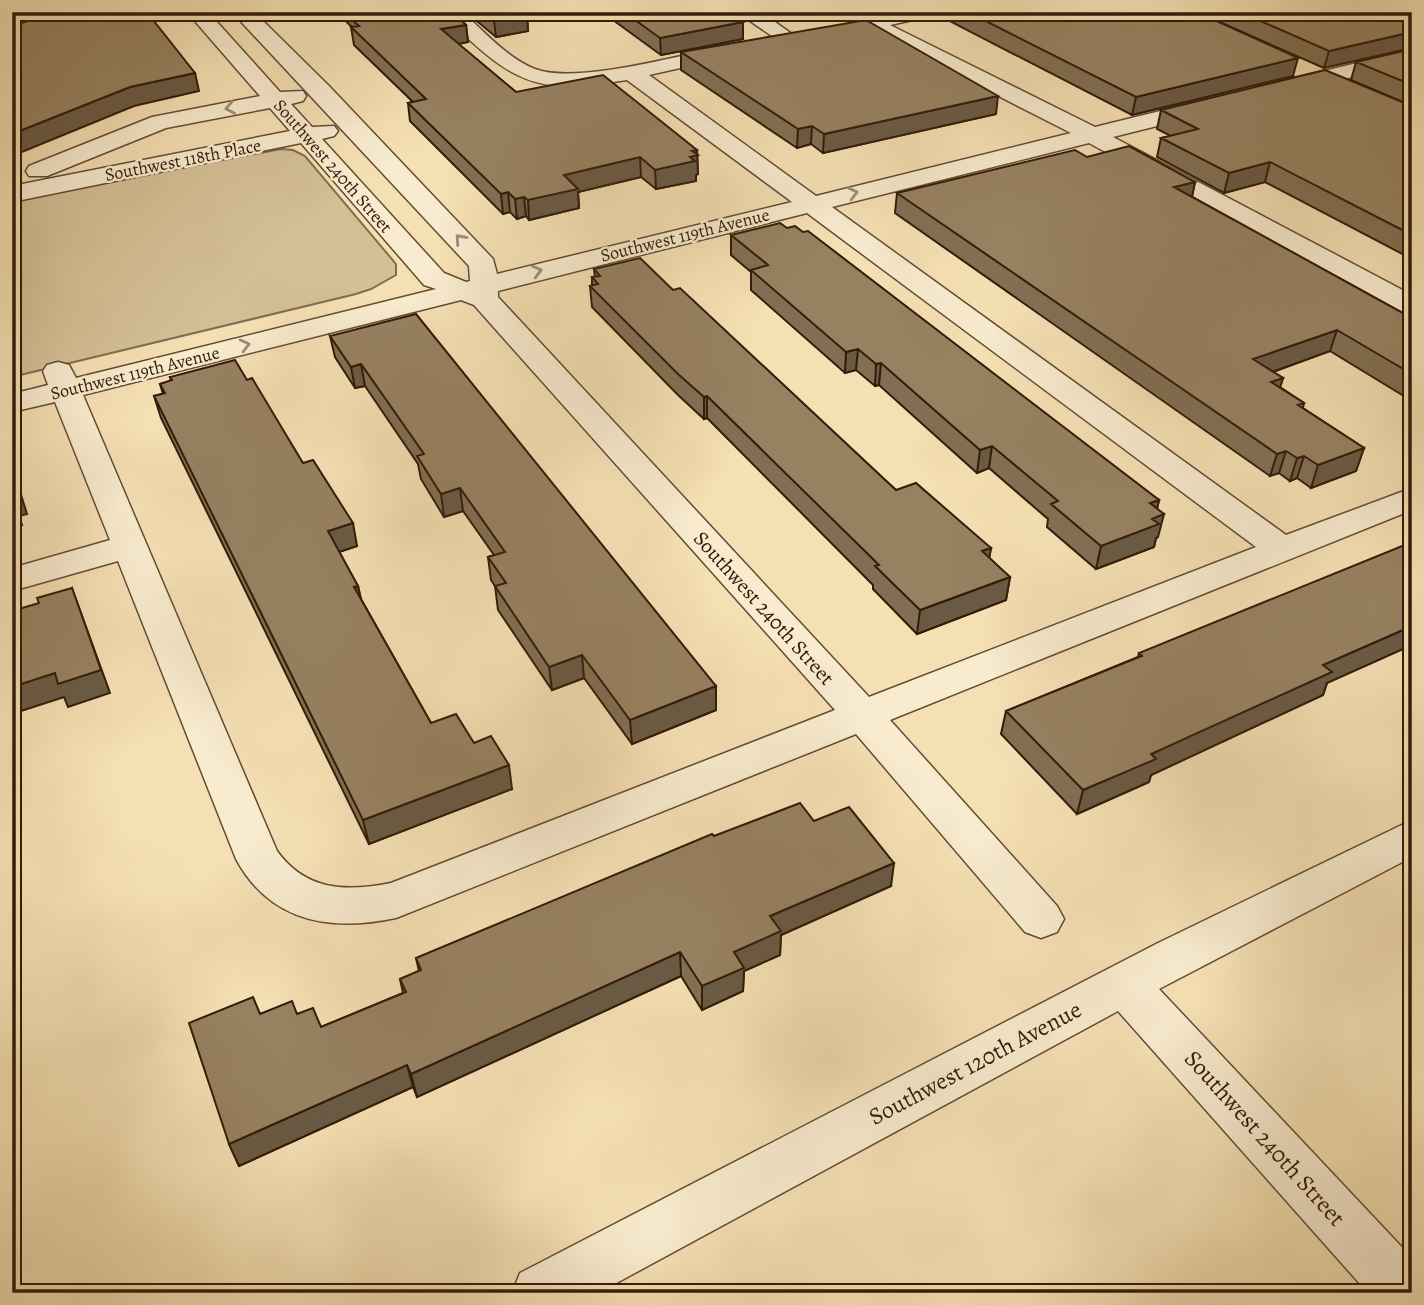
<svg xmlns="http://www.w3.org/2000/svg" width="1424" height="1305" font-family="Alegreya,serif">
	<style>
		.green { fill: #d4bf96; stroke: #836d50; stroke-width: 2 }
		.lines { fill: none; stroke-linecap: round; stroke-linejoin: round }
		.street-casing { stroke: #634c34; stroke-width: 3 }
		.street { fill: #f8ebce; fill-rule: evenodd }
		.wall { fill: #826f53; stroke: #321b09; stroke-width: 2 }
		.shaded-wall { fill: #6a5a44; stroke: #321b09; stroke-width: 2 }
		.building { fill: #978161; stroke: #321b09; stroke-width: 2 }
		.oneway { stroke: #9f8d75 }
		.labels { text-anchor: middle; dominant-baseline: central; stroke-width: 5; stroke-linejoin: round; paint-order: stroke }
		.far-street-label { font-size: 18px; fill: #321b09; stroke: #f8ebce }
		.street-label { font-size: 21px; fill: #321b09; stroke: #f8ebce }
		.near-street-label { font-size: 24px; fill: #321b09; stroke: #f8ebce }
	</style>
	<rect width="100%" height="100%" fill="#f5e0b3"/>
	<filter id="stains"><feTurbulence type="fractalNoise" baseFrequency=".00286" numOctaves="4"/><feColorMatrix values="0 0 0 0 .2 0 0 0 0 .09 0 0 0 0 .02 0 0 0 .5 -.17"/></filter>
	<radialGradient id="worn" r=".72"><stop offset=".6" stop-color="#630" stop-opacity="0"/><stop offset="1" stop-color="#630" stop-opacity=".3"/></radialGradient>
	<path class="green" d="M281,149L293,150L305,156L396,264V275L371,289L356,294L12,377V201Z"/>
	<g class="lines">
		<g class="street-casing">
			<path id="street" d="M187,12H208L280,92L303,91L306,96L303,101L291,104L312,127L334,126L338,131L334,136L322,139L444,273L466,282L470,281L469,266L232,12H254L329,86L493,259L497,274L792,202L627,80C557,91 526,92 472,42C461,33 449,24 440,12H462C484,31 507,58 535,69C576,85 685,54 731,45L738,47L742,51L738,55L649,75L816,196L1071,133L869,30L855,29L852,25L854,21L842,12H867L875,16L894,12H934L931,16L890,25L1095,127L1209,99L1217,101L1220,106L1217,111L1113,137L1412,295V315L1402,313L1089,143L832,207L1286,535L1412,488V510L890,720L1057,906L1064,919L1057,932L1041,938L1025,932L856,734L396,918C330,932 270,922 236,859L118,561L12,591V568L110,540L55,402L12,412V394L48,385L43,371L47,365L58,362L69,365L76,378L436,289L424,285L301,143L12,202V186L290,131L270,108L166,128L47,176H29L26,171L29,166L152,117L260,96ZM807,213L1256,547L869,697L498,297V291ZM461,300L474,305L835,710L391,883C346,892 306,891 277,851L83,395Z
				M737,12H761L799,39L789,45L782,43Z
				M1412,50V62L1285,94L1274,87L1277,82Z
				M1412,820V857L1159,989L1412,1258V1293H1368L1118,1011L598,1293H512L520,1273L1158,943Z"/>
		</g>
		<use href="#street" class="street"/>
	</g>
	<path class="wall" d="M336,12H452L466,25L468,42L458,44L516,92L697,150L698,174L696,175V181L656,189L641,177L578,192L579,208L529,220L526,216L517,219L510,212L503,214L410,121L408,103L413,102L354,45L351,27H352Z
		M466,12H524L527,14L528,31L496,37Z
		M602,12H727L743,39L661,55Z
		M936,12H1412L1324,68L1199,13L1293,76L1132,115L936,14Z
		M1412,49V106L1351,80L1356,62Z
		M681,52L996,114L823,153L811,144L797,148L681,70Z
		M1412,106V259L1265,182L1224,193L1157,157L1161,138L1171,136L1157,129L1161,110Z
		M1087,157L1195,182L1192,197L1412,318V401L1330,351L1273,372L1283,378L1280,387L1304,403L1303,408L1364,448L1356,471L1311,488L1297,478L1290,481L1279,473L1270,476L895,213L897,193Z
		M731,235L1159,500L1157,509L1158,537L1156,538L1154,547L1096,569L1047,527L1048,519L989,468L977,473L879,385L875,386L856,370L845,373L751,290V272L731,255Z
		M594,269L673,290L896,490L991,548L989,558L1010,577L1006,600L917,634L873,589V585L707,418L704,419L678,395L592,307L590,286L592,285V277H595Z
		M330,336L716,686V710L632,744L584,678L552,690L498,610L495,586L491,580L488,557L494,555L463,511L444,517L421,479L418,464L365,386L355,388L335,357Z
		M170,377L247,380L357,546L339,552L358,586L361,599L431,723L474,743L512,789L369,844L161,418L154,396L163,394L160,384L171,381Z
		M1139,653L1327,683L1323,695L1151,775L1149,782L1077,814L1001,734L1006,711L1138,657Z
		M814,821L891,886L781,935L780,955L744,971L743,991L702,1010L681,976L417,1097L413,1087L239,1166L229,1144L260,1014H297L321,1027L403,993L400,979L419,971L416,958L714,836Z"/>
	<path class="shaded-wall" d="M12,12H57L12,27Z
		M527,14L528,31L496,37L494,20Z
		M743,22V39L661,55L660,38Z
		M466,25L468,42L443,47L441,29Z
		M1412,32V48L1324,68L1329,51Z
		M1298,58L1293,76L1132,115L1136,97Z
		M195,73L199,91L134,106L12,156V134L130,87Z
		M998,96L996,114L823,153L824,134Z
		M812,126L811,144L797,148L798,129Z
		M697,150L698,174L696,175V181L656,189L655,170L690,157L692,151Z
		M640,157L641,177L578,192L579,208L529,220L528,200L564,175Z
		M1270,162L1265,182L1224,193L1229,173Z
		M1195,182L1191,201L1174,187Z
		M508,192L510,212L503,214L501,194Z
		M524,197L526,216L517,219L515,199Z
		M1337,330L1330,351L1247,381L1253,359Z
		M858,349L856,370L845,373L846,352Z
		M881,363L879,385L875,386L876,364Z
		M361,364L365,386L355,388L351,367Z
		M1283,378L1276,400L1271,382Z
		M707,396V418L704,419V397Z
		M992,446L989,468L977,473L980,450Z
		M1364,448L1356,471L1311,488L1318,465Z
		M1286,451L1279,473L1270,476L1277,454Z
		M1304,456L1297,478L1290,481L1297,458Z
		M12,466L27,514L19,516L22,525L12,527Z
		M460,488L463,511L444,517L441,494Z
		M1159,500L1155,517L1164,514L1158,537L1156,538L1154,547L1096,569L1101,546L1150,503Z
		M353,523L357,546L333,554L328,531Z
		M991,548L987,571L982,551Z
		M1010,577L1006,600L917,634L920,610Z
		M358,586L363,609L354,587Z
		M72,588L110,693L68,707L64,697L18,712L12,698V687Z
		M1412,626V645L1327,683L1323,695L1151,775L1149,782L1077,814L1083,790L1323,665Z
		M582,655L584,678L552,690L549,667Z
		M716,686V710L632,744L630,720Z
		M509,765L512,789L369,844L363,820Z
		M894,863L891,886L781,935L780,955L744,971L743,991L702,1010V986L734,952L770,916Z
		M680,952L681,976L417,1097L411,1074Z
		M407,1065L413,1087L239,1166L229,1144Z"/>
	<path class="building" d="M55,12H121L153,20L195,73L130,87L12,134V26Z
		M352,12H452L466,25L441,29L516,92L603,75L697,150L692,151L698,155L690,157L695,161L655,170L640,157L564,175L578,189L528,200L524,197L515,199L508,192L501,194L408,103L426,99L351,27L359,26L351,19L358,18Z
		M484,12H524L527,14L494,20Z
		M624,12H727L743,22L660,38Z
		M968,12H1197L1298,58L1136,97Z
		M1240,12H1412V32L1329,51Z
		M866,20L998,96L824,134L812,126L798,129L681,52Z
		M1412,49V85L1356,62Z
		M1325,70L1412,106V235L1270,162L1229,173L1161,138L1198,129L1161,110Z
		M1129,146L1195,182L1174,187L1412,318V374L1337,330L1253,359L1283,378L1271,382L1304,403L1298,405L1364,448L1318,465L1304,456L1297,458L1286,451L1277,454L897,193L1075,150L1087,157Z
		M780,223L787,228L795,226L803,232L808,231L1159,500L1150,503L1164,514L1152,519L1159,524L1101,546L1051,504L1058,501L992,446L980,450L881,363L876,364L858,349L846,352L751,270L768,265L731,235Z
		M640,258L673,290L680,288L896,490L916,483L991,548L982,551L1010,577L920,610L875,566L879,565L707,396L704,397L678,374L590,286L598,284L592,277L600,276L594,269Z
		M416,314L716,686L630,720L582,655L549,667L495,586L506,583L488,557L505,552L460,488L441,494L417,456L424,454L361,364L351,367L330,336Z
		M235,360L247,380L252,378L303,463L313,460L353,523L328,531L358,586L354,587L431,723L456,714L474,743L491,736L509,765L363,820L154,396L165,393L160,384L172,380L170,377Z
		M12,471L18,491L12,493Z
		M1412,542V626L1323,665L1332,672L1151,754L1156,759L1083,790L1006,711L1142,656L1139,653Z
		M72,588L101,670L58,684L55,673L12,687V611L39,603L37,598Z
		M800,803L814,821L849,807L894,863L770,916L781,931L734,952L744,968L702,986L680,952L411,1074L407,1065L229,1144L189,1023L253,997L260,1014L292,1001L297,1014L313,1008L321,1027L406,992L400,979L421,970L416,958L712,834L714,836Z"/>
	<defs><path id="oneway-chevron" d="M-2-3.5L2.5 0L-2 3.5" fill="none" stroke-width="1.6" stroke-linecap="round" stroke-linejoin="round" transform="scale(1.75)"/></defs>
	<g class="oneway">
		<use href="#oneway-chevron" transform="translate(230 108) rotate(169)"/>
		<use href="#oneway-chevron" transform="translate(853 193) rotate(-14)"/>
		<use href="#oneway-chevron" transform="translate(460 239) rotate(-132)"/>
		<use href="#oneway-chevron" transform="translate(537 271) rotate(-15)"/>
		<use href="#oneway-chevron" transform="translate(245 345) rotate(-14)"/>
	</g>
	<g class="labels">
		<g class="far-street-label">
			<text transform="translate(183 160) rotate(-11)">Southwest 118th Place</text>
			<text transform="translate(333 166) rotate(49)">Southwest 240th Street</text>
			<text transform="translate(685 235) rotate(-14)">Southwest 119th Avenue</text>
			<text transform="translate(135 373) rotate(-14)">Southwest 119th Avenue</text>
		</g>
		<g class="street-label">
			<text transform="translate(764 608) rotate(48)">Southwest 240th Street</text>
		</g>
		<g class="near-street-label">
			<text transform="translate(975 1063) rotate(-28)">Southwest 120th Avenue</text>
			<text transform="translate(1265 1138) rotate(48)">Southwest 240th Street</text>
		</g>
	</g>
	<rect width="1424" height="1305" fill="none" stroke="#f5e0b3" stroke-width="42"/>
	<rect x="14" y="14" width="1396" height="1277" fill="none" stroke="#321b09" stroke-width="3.5"/>
	<rect x="21" y="21" width="1382" height="1263" fill="none" stroke="#321b09" stroke-width="2"/>
	<rect width="100%" height="100%" filter="url(#stains)"/>
	<rect width="100%" height="100%" fill="url(#worn)"/>
</svg>
